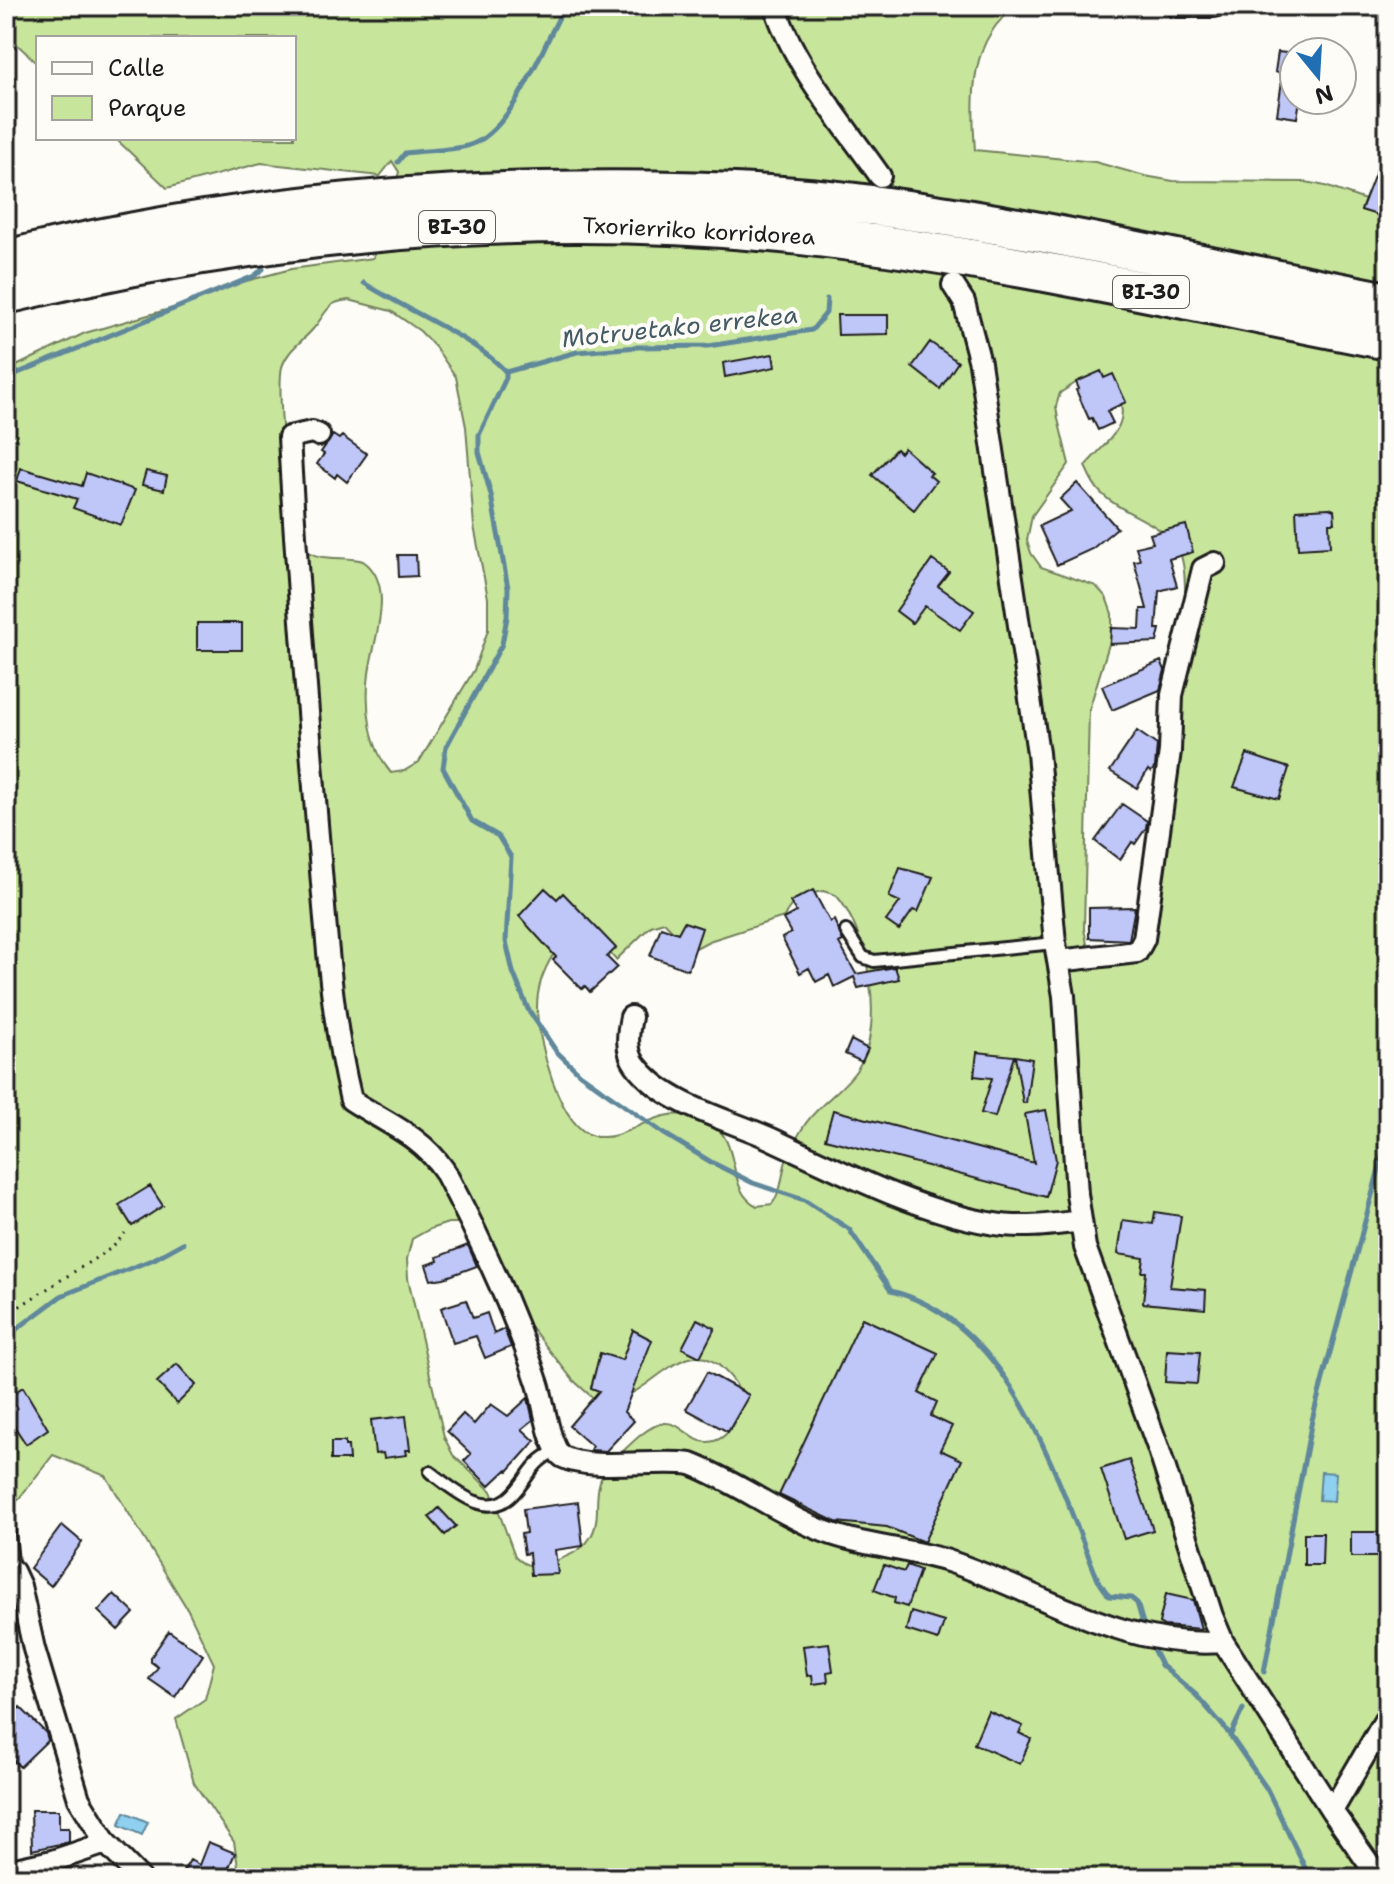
<svg xmlns="http://www.w3.org/2000/svg" width="1394" height="1884" font-family="'Shantell Sans',sans-serif">
	<style>
		.green { fill: #c8e59c; stroke: #72805c; stroke-width: 2; fill-rule: evenodd }
		.water { fill: #8fd0f0; stroke: #61889b; stroke-width: 2 }
		.lines { fill: none; stroke-linecap: round; stroke-linejoin: round }
		.stream { stroke: #61889b; stroke-width: 5 }
		.building { fill: #bfc6f8; stroke: #1c1c1c; stroke-width: 2 }
		.service-casing { stroke: #1c1c1c; stroke-width: 16 }
		.minor-casing { stroke: #1c1c1c; stroke-width: 26 }
		.motorway-casing { stroke: #1c1c1c; stroke-width: 44 }
		.path { stroke: #1c1c1c; stroke-width: 3; stroke-dasharray: 2 6; stroke-linecap: butt }
		.service { stroke: #fdfcf7; stroke-width: 10 }
		.minor { stroke: #fdfcf7; stroke-width: 20 }
		.motorway { stroke: #fdfcf7; stroke-width: 38 }
		.labels { text-anchor: middle; dominant-baseline: central; stroke-width: 8; stroke-linejoin: round; paint-order: stroke }
		.shield { fill: #fdfcf7; stroke: #605f5e; stroke-width: 2 }
		.shield-label { font-size: 20px; font-weight: bold; fill: #1c1c1c }
		.street-label { font-size: 22px; fill: #1c1c1c; stroke: #fdfcf7 }
		.water-label { font-size: 24px; font-style: italic; fill: #445b66; stroke: #fdfcf7 }
	</style>
	<rect width="100%" height="100%" fill="#fdfcf7"/>
	<filter id="ink" filterUnits="userSpaceOnUse"><feTurbulence type="fractalNoise" baseFrequency=".0125" numOctaves="2"/><feDisplacementMap in="SourceGraphic" scale="16" xChannelSelector="R" yChannelSelector="G"/><feConvolveMatrix kernelMatrix="1 2 1 2 8 2 1 2 1" color-interpolation-filters="sRGB"/></filter>
	<g filter="url(#ink)">
		<path class="green" d="M6,6H1017C969,38 971,98 975,150L1095,162L1145,176L1173,181L1306,182L1325,186L1388,208V1878H339L333,1872L300,1878H240L234,1842L194,1783L176,1719L205,1699L214,1664L188,1610L106,1476L53,1455L6,1515V371L85,333L173,308L224,287L291,269L373,258L399,172L392,161L380,176L261,163L167,188L115,138H294V38H38V64L6,34ZM349,300L391,311L420,331L435,347L456,377L466,427L474,526L488,598V630L474,670L419,762L404,771L391,773C369,747 365,706 369,673C373,641 397,584 363,561C347,555 317,563 304,548C289,530 276,391 282,367C287,350 302,342 313,329C320,322 324,311 332,305C337,301 343,301 349,300ZM1077,382L1119,398C1131,427 1103,445 1085,466C1089,475 1093,485 1101,493C1123,515 1158,520 1177,547C1187,561 1185,598 1185,615L1133,948L1088,949L1084,929L1089,710L1112,634V614L1106,597L1096,586L1041,567L1031,553L1027,540L1032,516L1069,464L1058,419L1056,406L1060,393ZM823,891L836,895C868,931 886,1026 858,1068C844,1090 818,1104 804,1126C798,1136 790,1148 787,1158C781,1174 783,1191 772,1204L757,1206C725,1190 742,1141 711,1124C658,1094 631,1145 594,1136C559,1128 537,1038 537,1007C537,988 543,971 553,955L545,936L594,935L616,960L651,926L664,922L692,950L709,941L784,917C791,900 806,894 823,891ZM448,1223H462L515,1307L573,1380L594,1399C603,1398 615,1400 624,1397C657,1385 689,1333 724,1370C729,1375 737,1383 738,1390C744,1409 731,1441 708,1442C691,1443 681,1421 664,1423C646,1426 628,1447 615,1459C585,1486 606,1513 590,1538C581,1554 548,1566 530,1565C524,1565 519,1560 515,1556L491,1491L453,1455L444,1437L408,1278L407,1259L412,1239L430,1229Z"/>
		<path class="water" d="M1321,1472L1336,1473L1334,1501L1319,1500Z
			M125,1812L148,1822L142,1835L119,1825Z"/>
		<g class="lines">
			<path class="stream" d="M398,162L405,153C425,150 447,151 467,146C512,135 543,44 565,6
				M364,283C404,309 477,339 506,372
				M827,299L826,313L812,330L708,346L638,347L577,352L506,372V378L479,435V452L491,495L508,588L507,617L502,644L446,747L443,768L472,821L498,836L511,857L506,941L513,972L528,1009L556,1051L580,1074L663,1133L711,1162L753,1183L804,1200L849,1229L891,1291C1012,1321 1056,1478 1098,1580L1109,1596L1131,1598L1137,1603L1145,1630
				M6,378L254,276L263,269
				M6,1337L61,1296L154,1259L183,1243
				M1150,1643L1161,1665L1196,1695L1225,1728L1267,1789L1310,1878
				M1264,1672L1312,1420L1388,1135
				M1230,1736L1243,1709"/>
		</g>
		<path class="building" d="M1278,52L1294,54V100H1300L1297,118L1277,115L1283,74L1275,72Z
			M1387,143L1388,185L1377,215L1361,210Z
			M837,315H888V334L838,335Z
			M930,342L958,362L940,389L912,367Z
			M773,354L775,367L725,377L723,363Z
			M1101,371L1104,378L1113,374L1126,402L1107,411L1113,423L1098,430L1092,418L1089,419L1076,390L1079,389L1076,382Z
			M333,435L339,439L342,436L367,454L347,482L337,474L335,478L317,464L324,454L321,452Z
			M904,448L932,473L929,475L936,481L914,510L872,475L896,449L900,453Z
			M21,468L82,486L86,473L135,490L121,525L73,508L77,499L17,481Z
			M146,471L167,476L164,490L142,485Z
			M1077,483L1117,528L1092,549L1057,565L1039,526L1071,511L1060,499Z
			M1329,508L1334,510L1335,523H1329L1330,547L1298,549L1296,510Z
			M1186,525L1193,552L1169,559L1177,586L1159,591L1156,629H1160L1157,642L1110,644L1111,628L1140,629L1141,609H1147L1134,561L1140,560L1136,547L1153,543L1150,534Z
			M398,555H416L417,576L399,577Z
			M932,560L949,572L938,586L974,611L960,630L925,606L912,623L896,611Z
			M197,623H242V650H197Z
			M1161,661L1165,670L1160,690L1112,710L1102,686Z
			M1137,731L1157,745L1155,767L1151,772L1148,770L1137,788L1110,771Z
			M1247,754L1289,768L1279,799L1234,787Z
			M1122,804L1147,821L1146,828L1135,844L1132,842L1120,860L1095,841Z
			M900,868L933,877L918,912L913,910L899,930L886,921L900,902L889,897Z
			M545,888L557,899L563,893L616,948L607,957L617,967L590,992L585,986L582,989L553,960L556,957L519,916Z
			M813,890L830,922L834,920L838,929L843,941L839,943L856,974L895,967L899,979L858,988L854,977L834,987L829,975L816,982L809,968L800,973L782,938L791,933L783,919L796,912L790,902Z
			M1135,907L1129,940L1089,938V908Z
			M684,922L702,928L688,970L650,956L661,927L678,933Z
			M851,1040L868,1049L862,1062L845,1054Z
			M977,1052L1014,1056L995,1117L981,1113L992,1078L974,1076Z
			M1015,1056L1032,1059L1026,1103H1023Z
			M833,1110L1034,1163L1025,1114L1046,1110L1056,1160L1046,1197L825,1139Z
			M150,1186L163,1206L132,1226L119,1205Z
			M1155,1212L1181,1216L1170,1287L1206,1290L1205,1309L1143,1303L1146,1272H1142L1144,1258L1118,1254L1123,1220L1153,1224Z
			M468,1245L477,1266L444,1278L431,1280L426,1265L438,1261L437,1257Z
			M466,1300L473,1318L487,1313L494,1334L504,1329L511,1347L485,1358L476,1336L453,1343L441,1308Z
			M862,1318L938,1353L919,1393L937,1402L931,1416L952,1426L940,1450L962,1460L924,1542L887,1527L836,1522L779,1495Z
			M697,1319L715,1328L700,1357L682,1348Z
			M633,1330L652,1340L624,1412L634,1421L606,1451L590,1450L592,1446L569,1426L599,1391L591,1388L600,1353L622,1360Z
			M1167,1350L1200,1352L1197,1384L1165,1382Z
			M177,1364L196,1385L177,1404L157,1382Z
			M707,1372L749,1395L728,1432L686,1409Z
			M23,1387L48,1429L26,1444L6,1414V1398Z
			M528,1398L533,1420L522,1429L535,1441L508,1471L506,1470L489,1486L464,1461L471,1454L447,1431L463,1414L474,1424L491,1404L508,1416Z
			M406,1416L410,1450H406L407,1455L384,1458L383,1453L375,1454L371,1420Z
			M331,1442H345V1446H348L349,1460H331Z
			M1129,1460L1153,1530L1124,1539L1101,1469Z
			M578,1502L583,1546L555,1550L558,1574L531,1575L529,1553L524,1554L521,1534L526,1533L523,1509Z
			M439,1508L456,1526L445,1535L429,1517Z
			M62,1525L82,1542L51,1586L30,1568Z
			M1351,1532H1388V1557H1351Z
			M1304,1533H1323L1322,1565H1304Z
			M884,1565L904,1572L907,1565L920,1570L907,1607L894,1603L895,1598L874,1590Z
			M114,1594L134,1613L118,1630L98,1611Z
			M1166,1594L1193,1600L1201,1629L1164,1626L1159,1623Z
			M911,1612L944,1622L938,1640L906,1630Z
			M169,1631L203,1655L175,1697L149,1679L158,1667L151,1662V1657Z
			M829,1643L833,1671L827,1672L828,1682L813,1684L812,1675L807,1676L803,1646Z
			M20,1707L46,1733L48,1740L20,1767L6,1753V1722Z
			M988,1711L1023,1726L1019,1733L1031,1739L1020,1764L974,1744Z
			M31,1810H59V1828H69V1842L32,1850Z
			M208,1842L235,1853L227,1872L215,1867L211,1873L220,1878H179L190,1860L199,1865Z"/>
		<g class="lines">
			<g class="service-casing">
				<path id="service" d="M846,931L863,957L874,961L1055,943
					M430,1472C452,1488 487,1522 513,1494C531,1475 530,1463 557,1450
					M6,1505L13,1571"/>
			</g>
			<g class="minor-casing">
				<path id="minor" d="M775,6C794,67 844,124 880,176
					M1176,6H1214
					M953,285L964,302L980,363L1038,753L1055,943L1064,996L1077,1194L1085,1247L1159,1450L1212,1616L1223,1642L1332,1811L1379,1878
					M319,435L312,432L289,437C296,571 307,703 318,836C326,924 330,1015 351,1100C386,1123 420,1135 444,1170C480,1238 514,1310 538,1384C544,1402 549,1449 563,1457C590,1471 657,1459 691,1464C735,1481 773,1510 816,1528C857,1546 908,1548 951,1562C1041,1592 1124,1650 1223,1642
					M1058,961L1137,952L1144,939L1170,751L1172,695L1203,569L1215,563
					M631,1017C628,1032 625,1050 635,1064C664,1104 724,1118 767,1137C839,1170 911,1209 989,1223C1021,1229 1050,1225 1081,1221
					M6,1567L13,1571L20,1586L34,1649L79,1799L106,1843L140,1878
					M1332,1811L1388,1715
					M6,1871L52,1861L106,1843"/>
			</g>
			<g class="motorway-casing">
				<path id="motorway" d="M6,260C182,216 360,195 541,191C637,189 733,190 829,200C1017,221 1202,266 1388,302
					M6,294C264,231 536,206 801,235C999,257 1192,302 1388,340"/>
			</g>
			<path class="path" d="M6,1315L113,1247L125,1233"/>
			<use href="#service" class="service"/>
			<use href="#minor" class="minor"/>
			<use href="#motorway" class="motorway"/>
		</g>
	</g>
	<g class="labels">
		<g class="shield">
			<rect x="419" y="211" width="76" height="32" rx="6"/>
			<rect x="1113" y="276" width="76" height="32" rx="6"/>
		</g>
		<g class="shield-label">
			<text x="457" y="227">BI-30</text>
			<text x="1151" y="292">BI-30</text>
		</g>
		<g class="street-label">
			<text transform="translate(699 231) rotate(3)">Txorierriko korridorea</text>
		</g>
		<g class="water-label">
			<text transform="translate(680 327) rotate(-6)">Motruetako errekea</text>
		</g>
	</g>
	<rect width="1394" height="1884" fill="none" stroke="#fdfcf7" stroke-width="32"/>
	<rect x="16" y="16" width="1362" height="1852" fill="none" stroke="#1c1c1c" stroke-width="3" filter="url(#ink)"/>
	<rect x="36" y="36" width="260" height="104" fill="#fdfcf7" stroke="#a3a29f" stroke-width="2"/>
	<rect x="52" y="62" width="40" height="12" fill="#fdfcf7" stroke="#a3a29f" stroke-width="2"/>
	<text x="108" y="76" font-size="24" fill="#1c1c1c">Calle</text>
	<rect x="52" y="96" width="40" height="24" fill="#c8e59c" stroke="#a3a29f" stroke-width="2"/>
	<text x="108" y="116" font-size="24" fill="#1c1c1c">Parque</text>
	<g transform="translate(1318 76) rotate(162)"><circle r="38" fill="#fdfcf7" stroke="#a3a29f" stroke-width="2"/>
	<path d="M0-6L14 30L0 20L-14 30Z" fill="#1f6fb2"/>
	<text y="-12" font-size="22" font-weight="bold" text-anchor="middle" fill="#1c1c1c">N</text>
	</g>
</svg>
